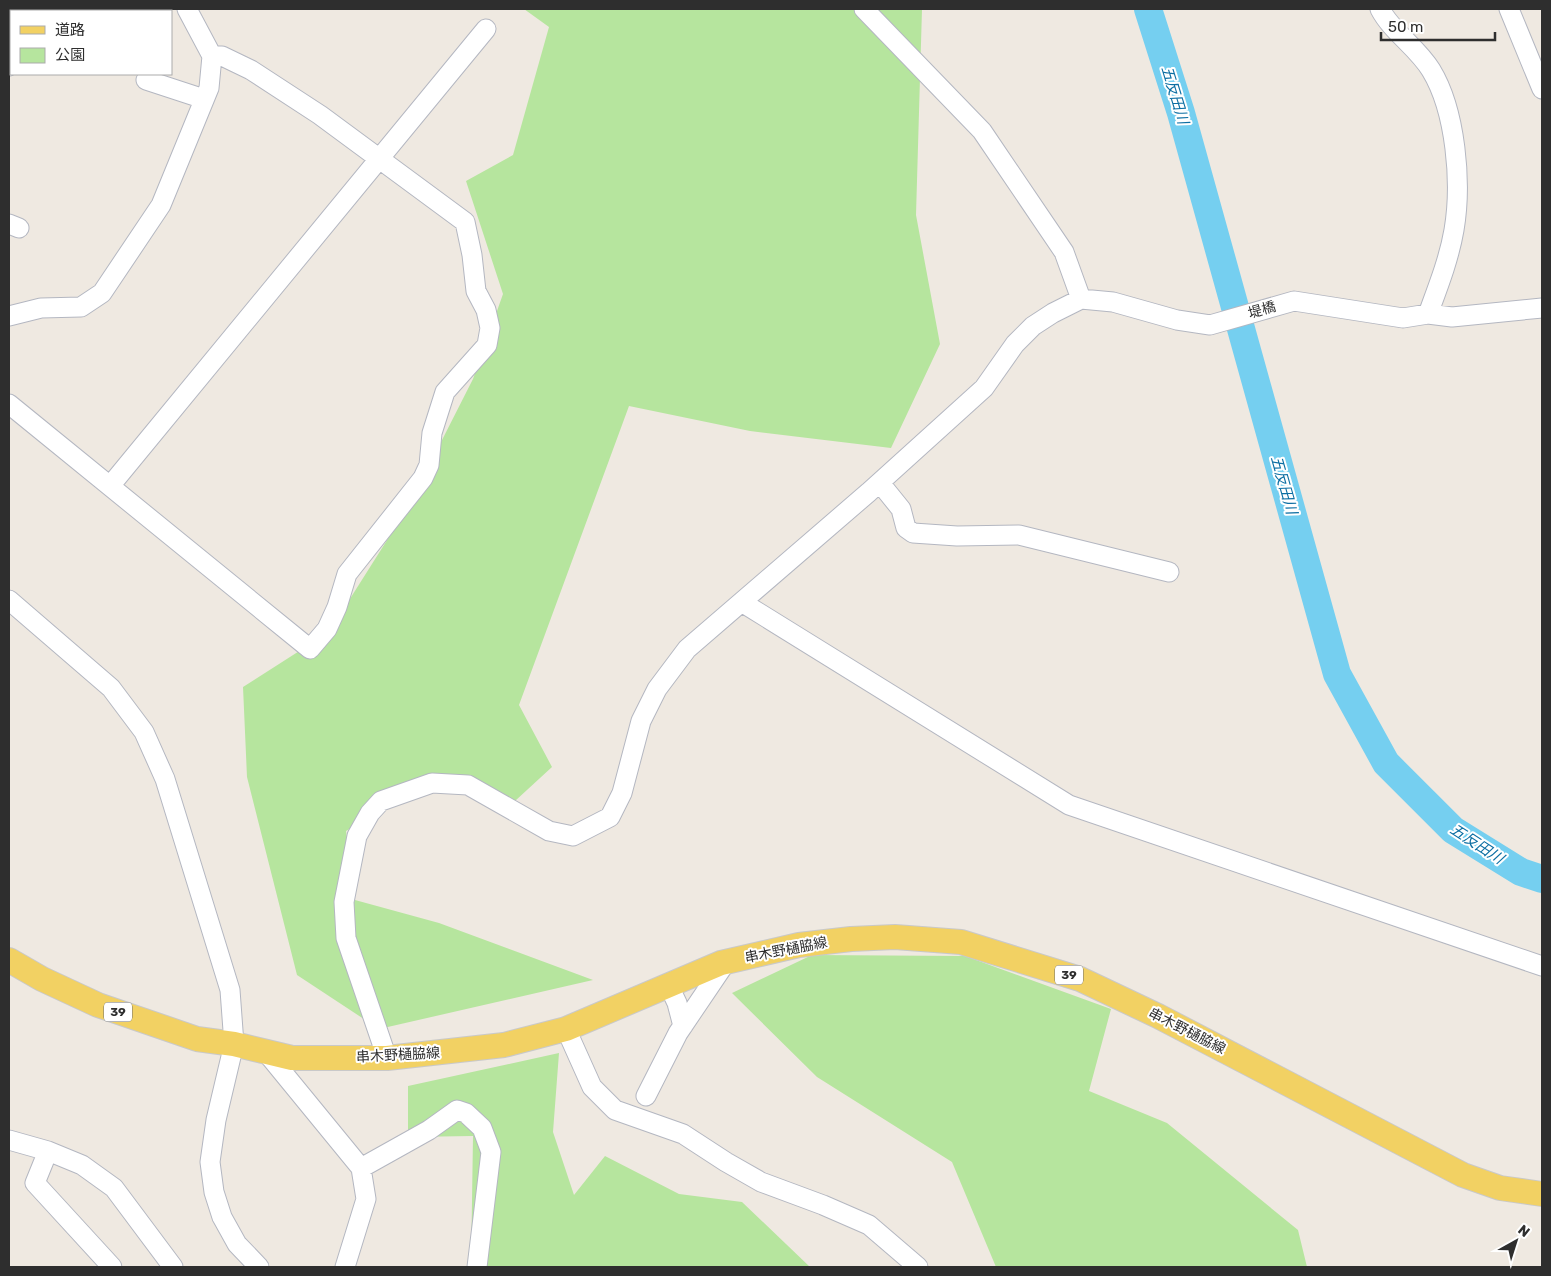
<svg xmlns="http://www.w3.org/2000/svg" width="1551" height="1276" font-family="Rubik,'Noto Sans JP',sans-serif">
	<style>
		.green { fill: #b6e59e }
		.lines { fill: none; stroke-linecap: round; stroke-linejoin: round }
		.river { stroke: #75cff0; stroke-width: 28 }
		.minor-casing { stroke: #b4b7c1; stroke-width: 21 }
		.major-casing { stroke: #c9c9c9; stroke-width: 26 }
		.minor { stroke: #fff; stroke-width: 19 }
		.major { stroke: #f2d163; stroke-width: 24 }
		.labels { text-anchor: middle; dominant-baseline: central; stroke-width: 4; stroke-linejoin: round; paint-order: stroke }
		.shield { fill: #fff; stroke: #6d6d6d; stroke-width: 1 }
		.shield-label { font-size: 12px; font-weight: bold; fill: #2e2e2e }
		.street-label { font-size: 14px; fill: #2e2e2e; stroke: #fff }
		.water-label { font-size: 15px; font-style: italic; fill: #0d6fa3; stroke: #fff }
	</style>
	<rect width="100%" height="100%" fill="#efe9e1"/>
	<path class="green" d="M524,9H922L916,215L940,344L891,448L750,431L629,406L519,705L552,767L515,801L424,786L346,831L355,900L439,923L593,980L379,1029L297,975L247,777L243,687L329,632L408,507L473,379L503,294L466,181L513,155L549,27Z
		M812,955L965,956L1111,1009L1089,1091L1167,1123L1298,1230L1307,1267H996L952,1162L817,1077L732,993Z
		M559,1053L553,1132L574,1195L605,1156L679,1194L742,1202L810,1267H471L473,1136L408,1137V1086Z"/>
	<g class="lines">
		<path class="river" d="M1148,9L1181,113L1337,674L1386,763L1453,830L1521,872L1542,879"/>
		<g class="minor-casing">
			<path id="minor" d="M864,9L982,131L1064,252L1081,299
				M1380,9C1392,32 1417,47 1431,70C1456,111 1462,183 1454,230C1449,259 1438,287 1428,314
				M1509,9L1542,89
				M47,11L49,9
				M9,66L11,62
				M146,80L204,99
				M9,224L19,228
				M9,316L41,308L81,307L102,293L161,205L209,88L212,56L187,9
				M9,404L310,649L327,629L337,607L347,574L423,478L429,465L432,433L445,392L487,345L490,328L486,310L476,291L472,255L465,222L320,115L251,70L222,56H212
				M880,483L901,509L906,528L913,533L957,536L1019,535L1169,572
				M110,486L486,29
				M9,600L111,688L144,732L165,779L230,990L234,1044L216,1120L210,1162L214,1192L222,1217L237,1244L259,1267
				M743,603L1069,805L1542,966
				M669,986L677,1003L683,1026
				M566,1029L592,1087L615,1110L683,1134L726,1162L761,1182L823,1205L869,1225L918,1267
				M266,1052L361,1168L366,1199L345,1267
				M387,1058L346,938L344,902L357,836L370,813L381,801L432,783L468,785L549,831L573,836L610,817L622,793L641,721L657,689L687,649L869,492L984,388L1015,344L1033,326L1053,313L1081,299L1113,302L1177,320L1210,325L1294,301L1403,318L1428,314L1452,317L1542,308
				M646,1096L678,1033L726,962
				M9,1140L48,1151L82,1165L114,1188L173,1267
				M48,1151L35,1183L112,1267
				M361,1168L429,1130L457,1110L466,1113L482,1128L491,1152L477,1267"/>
		</g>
		<g class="major-casing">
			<path id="major" d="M9,960L42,979L98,1005L197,1039L234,1044L292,1058H387L504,1045L566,1029L721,963L799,945L851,939L895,937L961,942L1080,979L1158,1016L1463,1175L1500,1188L1542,1194"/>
		</g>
		<use href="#minor" class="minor"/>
		<use href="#major" class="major"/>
	</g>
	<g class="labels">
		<g class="shield">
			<rect x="1055" y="965.5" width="28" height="19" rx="4"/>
			<rect x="104" y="1002.5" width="28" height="19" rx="4"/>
		</g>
		<g class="shield-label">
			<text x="1069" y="975">39</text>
			<text x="118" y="1012">39</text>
		</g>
		<g class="street-label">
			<text transform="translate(1262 310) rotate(-16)">堤橋</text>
			<text transform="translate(786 950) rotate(-11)">串木野樋脇線</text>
			<text transform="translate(1187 1031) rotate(27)">串木野樋脇線</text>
			<text transform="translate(398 1055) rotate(-3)">串木野樋脇線</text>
		</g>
		<g class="water-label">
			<text transform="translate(1175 95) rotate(73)">五反田川</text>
			<text transform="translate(1284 485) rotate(74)">五反田川</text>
			<text transform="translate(1477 844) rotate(33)">五反田川</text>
		</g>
	</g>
	<rect width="1551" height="1276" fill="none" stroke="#2e2e2e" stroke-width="20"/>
	<rect x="10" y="10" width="162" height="65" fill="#ffffff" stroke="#ababab"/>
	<rect x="20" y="26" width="25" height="8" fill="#f2d163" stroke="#ababab"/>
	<text x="55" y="35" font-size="15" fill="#2e2e2e">道路</text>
	<rect x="20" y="48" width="25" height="15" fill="#b6e59e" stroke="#ababab"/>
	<text x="55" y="60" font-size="15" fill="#2e2e2e">公園</text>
	<g transform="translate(1516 1241) rotate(39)" stroke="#ffffff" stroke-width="4" paint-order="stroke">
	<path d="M0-4L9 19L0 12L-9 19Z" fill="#2e2e2e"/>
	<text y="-8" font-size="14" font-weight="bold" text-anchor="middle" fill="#2e2e2e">N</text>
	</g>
	<path d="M1381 32v8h114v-8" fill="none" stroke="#2e2e2e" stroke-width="2.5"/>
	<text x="1388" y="32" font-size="15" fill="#2e2e2e" stroke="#ffffff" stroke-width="4" paint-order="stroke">50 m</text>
</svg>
